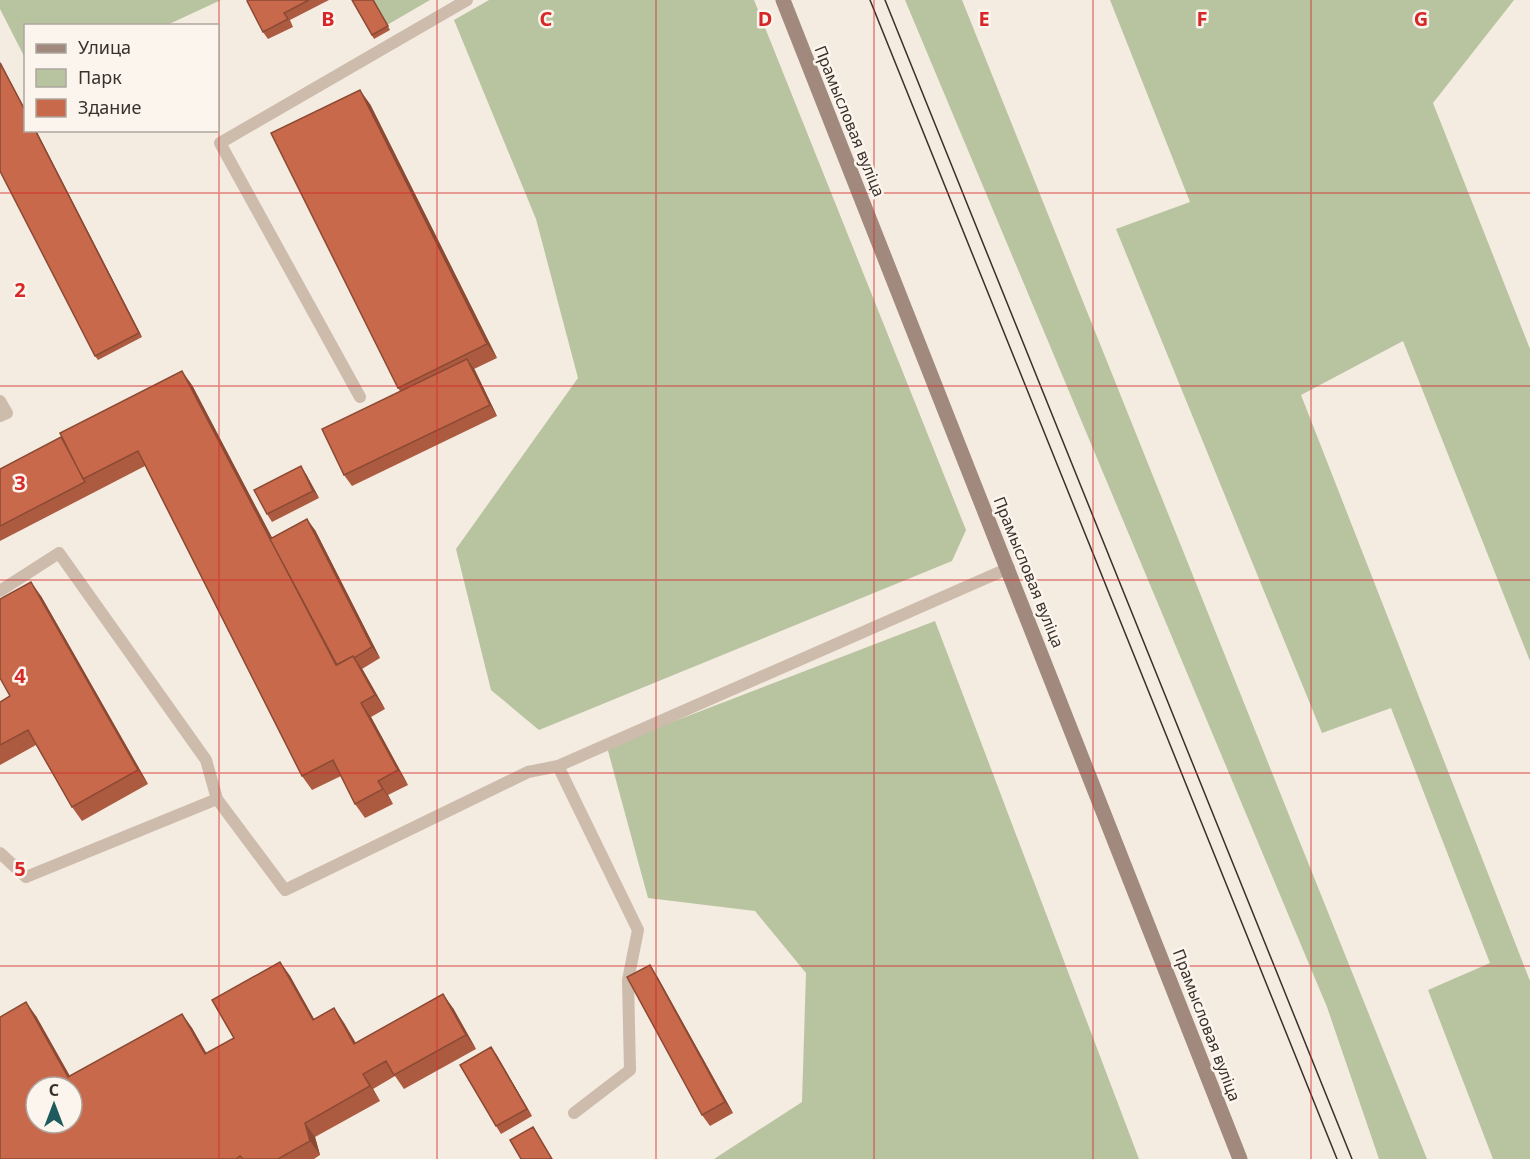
<svg xmlns="http://www.w3.org/2000/svg" width="1530" height="1159" font-family="'Noto Sans',sans-serif">
	<style>
		.green { fill: #b8c4a0 }
		.lines { fill: none; stroke-linecap: round; stroke-linejoin: round }
		.lane { stroke: #cdbbac; stroke-width: 12 }
		.secondary { stroke: #a18a7d; stroke-width: 15 }
		.tram { stroke: #3b302b; stroke-width: 1.5 }
		.wall { fill: #ac5a40 }
		.shaded-wall { fill: #8c4a34 }
		.building { fill: #c8694b; stroke: #8c4a34; stroke-width: 1.5; fill-rule: evenodd }
		.grid { fill: none; stroke: #d62828; stroke-width: 1.5; stroke-opacity: 0.55 }
		.labels { text-anchor: middle; dominant-baseline: central; stroke-width: 5; stroke-linejoin: round; paint-order: stroke }
		.street-label { font-size: 16px; fill: #3b302b; stroke: #fbf5ee }
		.grid-label { font-size: 20px; text-anchor: middle; font-weight: bold; fill: #d62828; stroke: #fbf5ee; stroke-width: 5; stroke-linejoin: round; paint-order: stroke }
	</style>
	<rect width="100%" height="100%" fill="#f4ebe1"/>
	<path class="green" d="M0,0H221L167,25L26,26L25,58L0,9Z
		M374,0H430L387,25Z
		M489,0H754L966,530L952,561L539,730L491,690L456,549L578,378L536,219L454,20Z
		M905,0H962L1427,1159H1379L1327,1007Z
		M1110,0H1514L1433,103L1530,349V661L1403,341L1301,395L1530,981V1159H1493L1428,990L1490,963L1391,708L1322,733L1116,229L1190,202Z
		M935,621L1139,1159H714L802,1102L806,973L755,911L648,898L607,747Z"/>
	<g class="lines">
		<path class="lane" d="M360,397L220,143L467,0
			M0,401L7,413L0,416
			M0,591L59,553L206,760L217,799L285,890L528,772L558,766L1009,568
			M558,766L638,930L628,980L630,1070L574,1113
			M0,853L26,877L217,799"/>
		<path class="secondary" d="M783,0L1240,1159"/>
		<path class="tram" d="M870,0L1337,1159
			M885,0L1352,1159"/>
	</g>
	<path class="wall" d="M248,0H329L290,20L293,27L268,39L263,32Z
		M352,0H374L390,30L374,39Z
		M0,61L142,337L98,360L95,356Z
		M370,104L497,358L474,369L497,416L352,486L344,475L400,391L398,388Z
		M192,385L272,538L315,530L380,658L362,669L385,709L371,717L408,785L388,795L393,804L365,818L355,804L341,776L312,790L302,776L145,466L0,541V469Z
		M306,474L319,498L272,522L267,514Z
		M41,596L148,784L82,821L72,807L36,745L0,765V702L10,696Z
		M280,962L290,976L314,1019L334,1008L344,1023L356,1043L453,1008L476,1049L404,1089L395,1076L373,1089L380,1101L315,1137L320,1155L314,1159H0L36,1016L70,1076L182,1014L192,1028L206,1053L234,1038Z
		M657,976L733,1113L710,1126L702,1115Z
		M496,1054L532,1116L501,1134L496,1126Z"/>
	<path class="shaded-wall" d="M360,90L370,104L497,358L487,344Z
		M35,130H36L142,337L139,333Z
		M467,359L475,370L497,416L490,405Z
		M182,371L192,385L340,667L339,668Z
		M301,466L306,474L319,498L313,491Z
		M307,519L315,530L380,658L372,647Z
		M31,582L41,596L148,784L138,770Z
		M353,656L363,670L385,709L375,695Z
		M361,703L371,717L408,785L398,770Z
		M378,781L388,795L393,804L383,789Z
		M280,962L290,976L323,1035L313,1020Z
		M650,965L657,976L733,1113L725,1102Z
		M443,994L453,1008L476,1049L466,1035Z
		M26,1002L36,1016L78,1091L68,1077Z
		M334,1008L344,1023L364,1058L354,1044Z
		M182,1014L192,1028L215,1068L205,1054Z
		M491,1047L496,1054L532,1116L527,1109Z
		M363,1074L373,1089L380,1101L370,1086Z
		M305,1123L315,1137L320,1155L310,1141Z"/>
	<path class="building" d="M248,0H309L284,13L288,19L263,32L247,1Z
		M352,0H373L388,26L372,35Z
		M0,63L26,112V130H35L139,333L95,356L0,171Z
		M360,90L487,344L398,388L271,133Z
		M467,359L490,405L344,475L322,429Z
		M182,371L336,665L353,656L375,695L361,703L398,770L378,781L383,789L355,804L333,760L302,776L138,451L83,479L60,433Z
		M61,437L85,482L0,526V469Z
		M301,466L313,491L267,514L254,490Z
		M307,519L372,647L354,658L353,656L337,665L270,539Z
		M31,582L138,770L72,807L28,730L0,745V702L10,696L0,678V599Z
		M280,962L313,1020L334,1008L354,1044L443,994L466,1035L394,1075L386,1061L363,1074L370,1086L305,1123L310,1141L278,1159H243L240,1156L236,1159H0V1017L26,1002L68,1077L182,1014L205,1054L234,1038L212,1000ZM36,1087H72V1123H36Z
		M650,965L725,1102L702,1115L627,977Z
		M491,1047L527,1109L496,1126L460,1065Z
		M533,1127L552,1159H521L510,1140Z"/>
	<path class="grid" d="M219,0V1159M437,0V1159M656,0V1159M874,0V1159M1093,0V1159M1311,0V1159M0,193H1530M0,386H1530M0,580H1530M0,773H1530M0,966H1530"/>
	<g class="labels">
		<g class="street-label">
			<text transform="translate(850 121) rotate(68)">Прамысловая вуліца</text>
			<text transform="translate(1029 572) rotate(68)">Прамысловая вуліца</text>
			<text transform="translate(1207 1025) rotate(69)">Прамысловая вуліца</text>
		</g>
	</g>
	<g class="grid-label">
		<text x="328" y="26">B</text>
		<text x="546" y="26">C</text>
		<text x="765" y="26">D</text>
		<text x="984" y="26">E</text>
		<text x="1202" y="26">F</text>
		<text x="1421" y="26">G</text>
		<text x="20" y="297">2</text>
		<text x="20" y="490">3</text>
		<text x="20" y="683">4</text>
		<text x="20" y="876">5</text>
	</g>
	<rect x="24" y="24" width="195" height="108" fill="#fbf5ee" stroke="#aea6a0" stroke-width="1.5"/>
	<rect x="36" y="44" width="30" height="9" fill="#a18a7d" stroke="#aea6a0" stroke-width="1.5"/>
	<text x="78" y="54" font-size="18" fill="#3b302b">Улица</text>
	<rect x="36" y="69" width="30" height="18" fill="#b8c4a0" stroke="#aea6a0" stroke-width="1.5"/>
	<text x="78" y="84" font-size="18" fill="#3b302b">Парк</text>
	<rect x="36" y="99" width="30" height="18" fill="#c8694b" stroke="#aea6a0" stroke-width="1.5"/>
	<text x="78" y="114" font-size="18" fill="#3b302b">Здание</text>
	<g transform="translate(54 1105)"><circle r="28" fill="#fbf5ee" stroke="#aea6a0" stroke-width="1.5"/>
	<path d="M0-4.5L10 22L0 15L-10 22Z" fill="#1f5a5e"/>
	<text y="-9" font-size="16" font-weight="bold" text-anchor="middle" fill="#3b302b">С</text>
	</g>
</svg>
